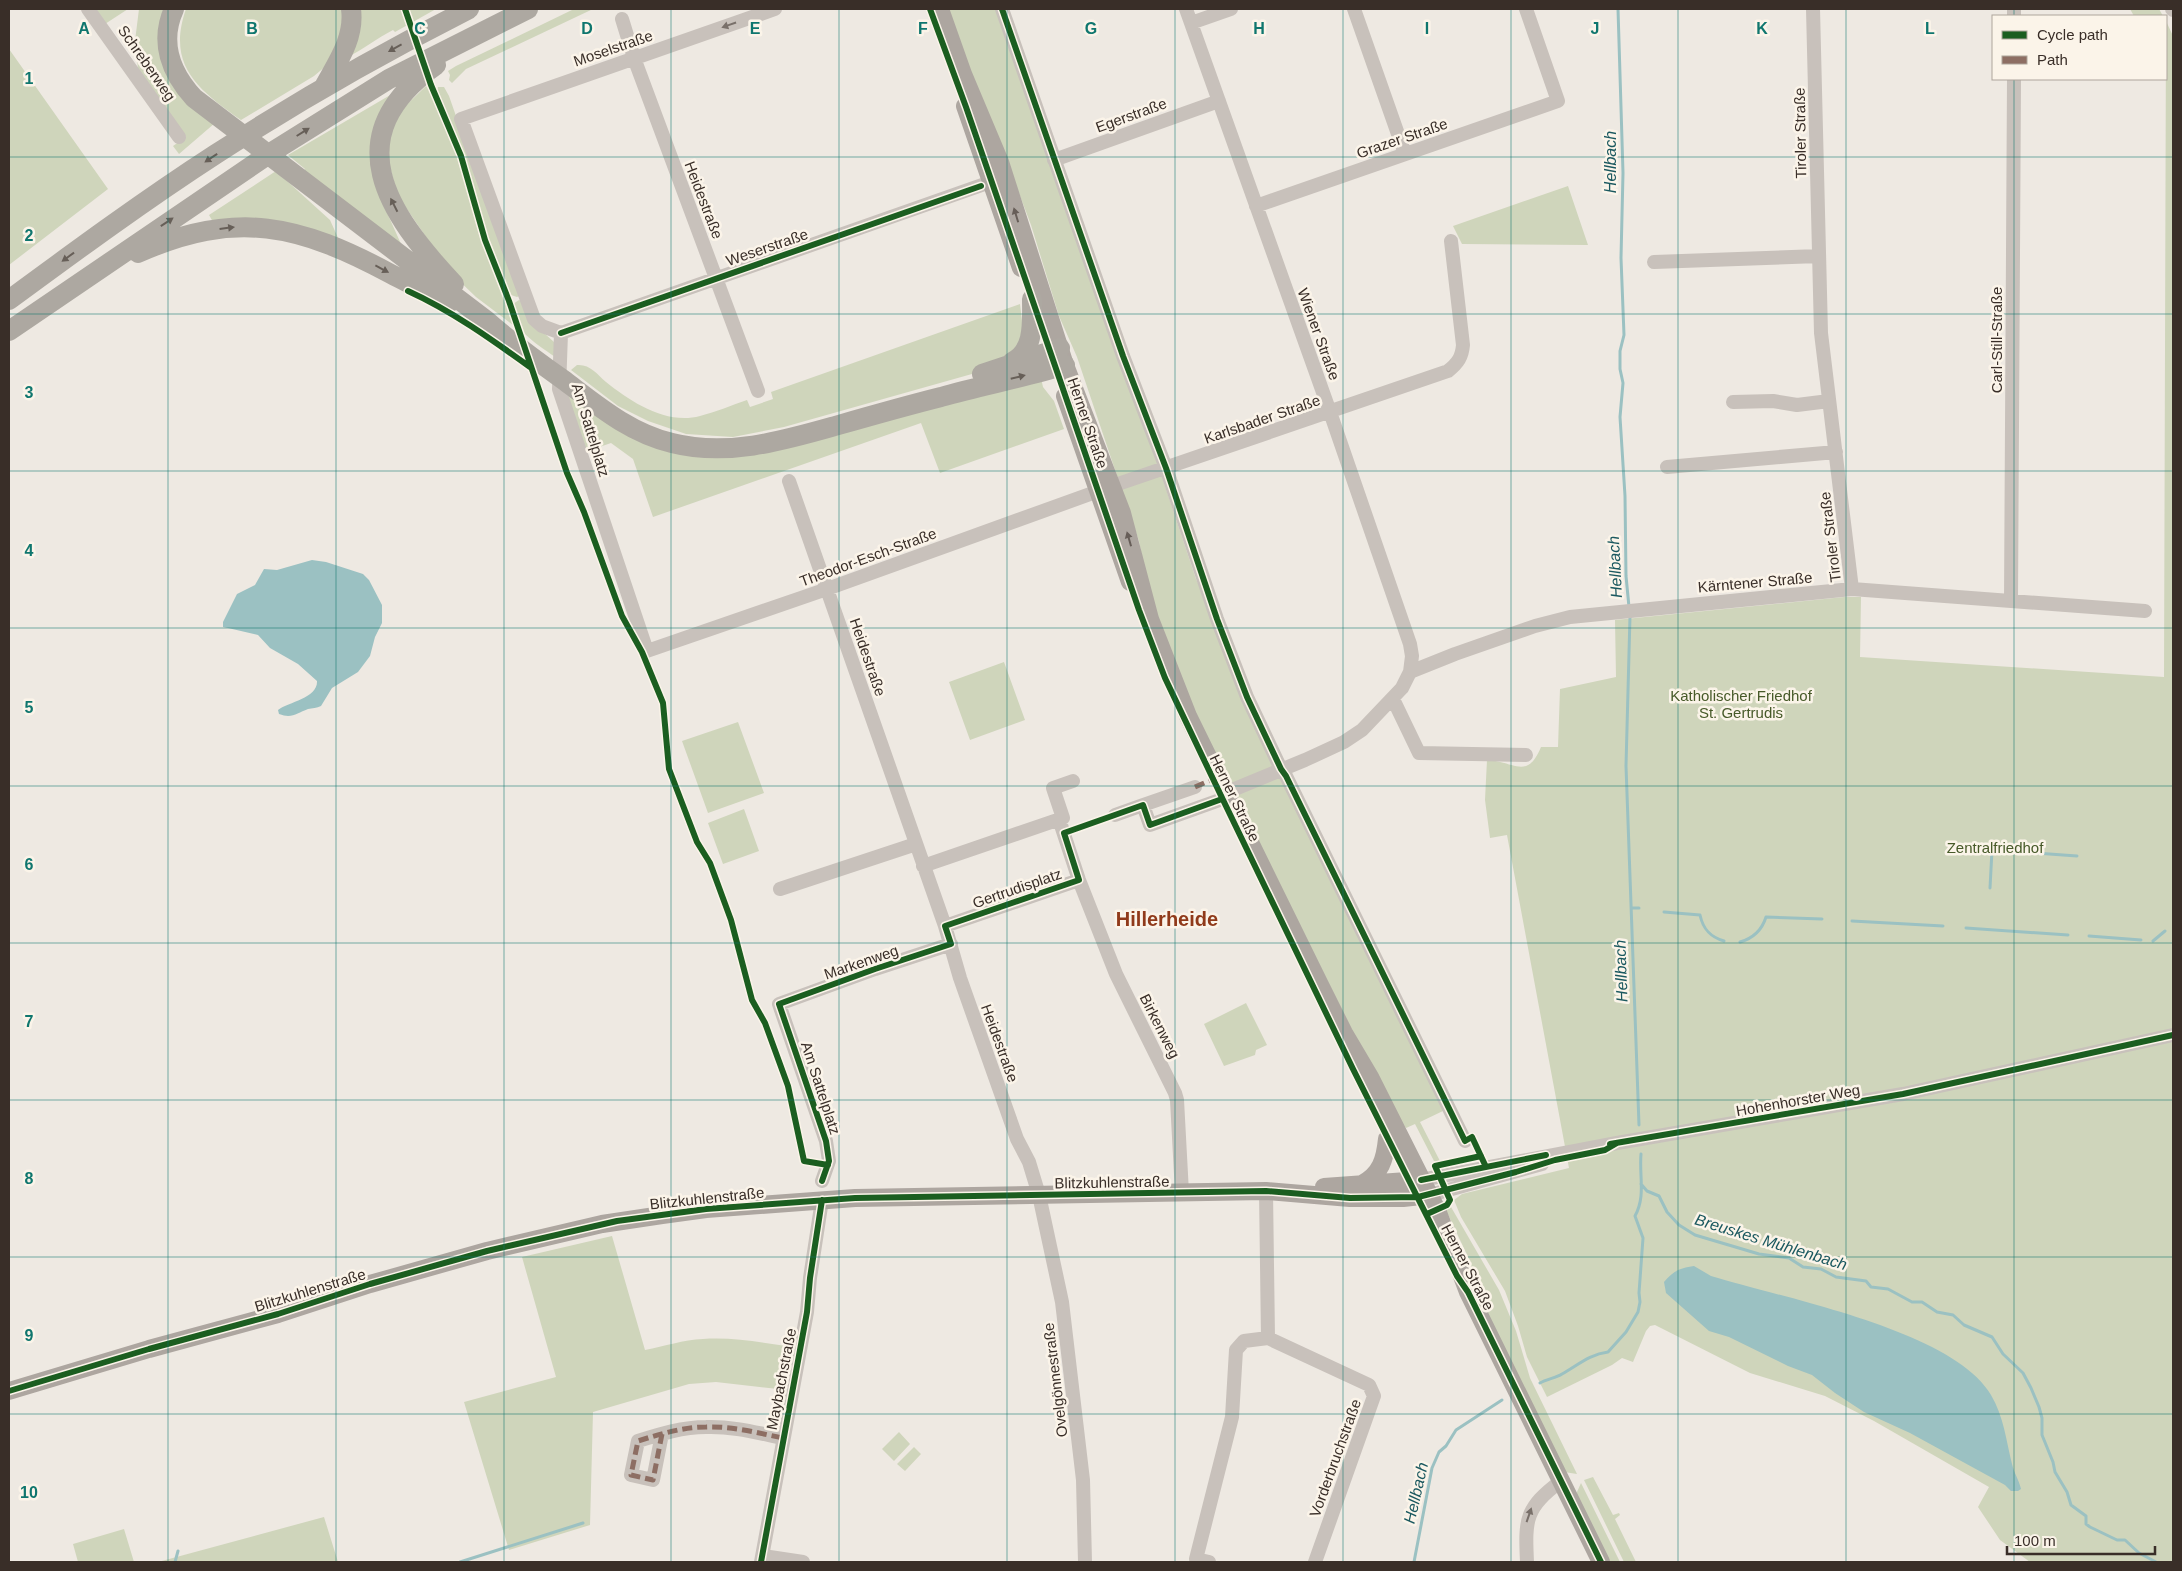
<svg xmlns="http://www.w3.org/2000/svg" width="2182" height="1571" font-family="Helvetica,sans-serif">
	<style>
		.green { fill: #cfd5bb }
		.water { fill: #9bc1c2 }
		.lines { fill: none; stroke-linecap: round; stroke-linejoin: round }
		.stream { stroke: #9bc1c2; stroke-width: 3 }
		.minor { stroke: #c8c1bb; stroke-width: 14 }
		.major { stroke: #ada6a0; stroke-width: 18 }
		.highway { stroke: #ada8a1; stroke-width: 20 }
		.quiet { stroke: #8d6e63; stroke-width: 5; stroke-dasharray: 10 5; stroke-linecap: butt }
		.cycleway-casing { stroke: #fbf4e9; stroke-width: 9 }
		.cycleway { stroke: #1b5e20; stroke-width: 6 }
		.oneway { fill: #79706a }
		.oneway2 { fill: #675f58 }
		.oneway3 { fill: #675e58 }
		.grid { fill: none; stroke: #0f766e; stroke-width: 1; stroke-opacity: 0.55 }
		.labels { text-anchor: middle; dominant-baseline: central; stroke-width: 5; stroke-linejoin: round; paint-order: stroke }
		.street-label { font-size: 15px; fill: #392e28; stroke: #fbf4e9 }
		.park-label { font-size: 15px; fill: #475a29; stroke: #fbf4e9 }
		.water-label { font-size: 16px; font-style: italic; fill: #1a585f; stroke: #fbf4e9 }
		.district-label { font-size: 20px; font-weight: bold; fill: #903a1a; stroke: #fbf4e9 }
		.grid-label { font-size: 16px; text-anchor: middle; font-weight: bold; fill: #0f766e; stroke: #fbf4e9; stroke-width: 5; stroke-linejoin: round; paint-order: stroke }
	</style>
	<rect width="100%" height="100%" fill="#eee9e2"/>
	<path class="green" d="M94,9H128L105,24Z
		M139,9H168L162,44L215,123L179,154L173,146L186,137L138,69L135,41Z
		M186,9H348L332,61L314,76L241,120C199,90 166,66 186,9Z
		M359,9H401L403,16L411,14L409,9H436L395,32L393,30C377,38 364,49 348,57Z
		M574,9H593L466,69L452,83L449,80L450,75L448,71L456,66Z
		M945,9H997L1150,441L1196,579L1445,1110L1420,1122L1441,1163L1434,1161L1415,1124L1406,1128L1390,1107L1182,688L1151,605L1139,541L1077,357L1059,316L1031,225L1014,180Z
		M2130,9H2159L2163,16H2134Z
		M2166,21L2173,36V1562H2030L2000,1540L1978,1507L1989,1487L1874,1421L1825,1396L1750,1373L1655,1325L1650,1326L1646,1331L1633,1362L1622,1358L1612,1365L1547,1397L1527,1357L1518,1326L1505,1291L1461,1217L1454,1200L1462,1194L1569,1168L1507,835L1490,838L1485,800L1487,760C1514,761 1527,781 1541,747H1558L1560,689L1616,677L1615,620L1844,597H1861L1860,657L2164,677Z
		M9,49L108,189L9,265Z
		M426,86L433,92L459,154L481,232L506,298L513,325L476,297L450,272L398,196L386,153L395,116Z
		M438,87H444L449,96L519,296L517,297L508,294L486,238L466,165L437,94Z
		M392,94L386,104L376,188L401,244L303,172L305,169L288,155Z
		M276,171L330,220L339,240L213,222L209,215Z
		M1568,186L1588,245L1462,244L1453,226Z
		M519,300L522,301L534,324L554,342L558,359C539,345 511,331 513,304Z
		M1020,304L1025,346L979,372L784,427L733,437L686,434L648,421L618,406L571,370L577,365C590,364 597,374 606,382C631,402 666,425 700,416C716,412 732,405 747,400L750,407L773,399L771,392Z
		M1041,378L1043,387L1054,401L1064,429L940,473L921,423L653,517L633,459L611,443L585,452L567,393L683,452Z
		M1004,662L1025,720L970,740L949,682Z
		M738,722L764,793L708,813L682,741Z
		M744,809L759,851L723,864L708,823Z
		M1246,1003L1267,1045L1256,1050L1255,1055L1224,1066L1204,1024Z
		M1451,1207L1499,1290L1516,1331L1530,1378L1577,1474L1564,1472L1491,1325L1468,1257L1446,1210Z
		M612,1236L645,1350C665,1346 683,1340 703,1339C731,1337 758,1342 786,1346L787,1348L778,1389L716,1382L689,1384L593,1412L590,1525L509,1550L464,1402L556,1377L522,1257Z
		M899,1432L910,1444L894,1461L882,1449Z
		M914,1447L921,1454L905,1471L897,1464Z
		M1593,1477L1613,1515L1619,1513L1620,1515L1615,1519L1636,1562H1624L1584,1480Z
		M1581,1483L1620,1562H1608L1577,1498V1492Z
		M324,1517L338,1562H158Z
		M124,1529L134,1562H78L73,1544Z"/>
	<path class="water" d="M312,560L326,562L363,574L369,580L382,605V623L375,637L370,656L358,672L332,688L321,706C317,708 312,708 308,709C297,713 292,719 279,714L278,710C289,702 318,698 317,681L298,664L270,648L258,635L228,628L223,627V622L237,594L255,585L264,569L277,570Z
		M1694,1266L1711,1276C1782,1298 1953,1330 1991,1395C2004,1417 2006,1440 2012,1464C2014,1473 2019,1480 2021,1489L2018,1491H2011L2005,1485L1910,1433L1864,1412L1835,1393L1812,1375L1788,1366L1729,1337L1709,1331L1666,1293L1664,1282C1673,1271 1680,1268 1694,1266Z"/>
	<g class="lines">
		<path class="stream" d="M1618,9L1623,173L1621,258L1624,335L1620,351V369L1623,383L1620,417L1625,496L1626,576L1629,607
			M1630,616L1626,766L1639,1125
			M1990,888L1992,850L2077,856
			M1631,908H1639
			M1664,912L1700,915C1703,929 1710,937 1724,941
			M1852,921L1943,926
			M1966,928L2068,935
			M2089,936L2141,940
			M2153,941L2165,931
			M1740,942C1754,938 1762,930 1766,917L1822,919
			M1641,1184L1647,1191L1659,1196L1667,1212L1679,1225L1695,1235L1759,1254L1789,1258L1803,1267L1821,1269L1836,1277L1866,1281L1871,1287L1888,1289L1912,1302H1922L1937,1312L1953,1315L1964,1325L1992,1337L2003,1354L2023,1373L2031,1388L2039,1407L2042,1418V1435L2053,1462L2055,1472L2067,1492L2071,1505L2086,1516V1524L2090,1527L2117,1540H2125L2139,1553L2156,1562
			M1540,1383C1547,1379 1556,1378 1562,1374C1578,1365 1590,1354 1608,1352L1626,1332L1638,1312L1640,1302L1639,1293L1643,1238L1635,1216C1646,1196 1639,1176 1641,1154
			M175,1562L178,1551
			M460,1562L583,1523
			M1414,1562L1432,1468L1439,1452L1446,1446L1456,1430L1502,1400"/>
		<path class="minor" d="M88,9L179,137
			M1002,9L1123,356L1166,468L1217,619L1247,697L1281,769L1286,776L1465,1141
			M1186,9L1330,412L1410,644L1412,656L1410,672
			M1354,9L1405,154
			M1813,9L1821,333L1852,589
			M2172,9L2173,10
			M2014,16V9
			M622,19L634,58L758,391
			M1191,23L1231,9
			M1054,160L1219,101
			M1256,206L1558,101L1526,9
			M1654,262L1819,256
			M561,333L559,389L647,651L827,589L1115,485L1448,371C1458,363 1462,357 1463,345L1451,241
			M561,333L542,326L534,319L461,119L775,9
			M561,333L999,179
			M1733,402L1773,401L1797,405L1829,401
			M1667,467L1836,452
			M789,481L945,926L960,978L1017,1139L1029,1162L1039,1195L1062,1302L1083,1480L1085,1562
			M2011,601L2014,79
			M1393,699L1419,753L1526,755
			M1225,793L1305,760L1344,742L1362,730L1402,688L1410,672L1455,654L1535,626L1570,617L1852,589L2145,611
			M1143,805L1195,787
			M1115,815L1143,805L1150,825L1228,797
			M1059,819L1079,880L1116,974L1175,1093L1177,1100L1182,1193
			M923,866L1063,818L1053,788L1073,781
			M780,889L916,844
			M945,926L1079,880
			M1421,1180L1617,1143L1903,1094L2173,1035
			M822,1181L829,1161L826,1141L779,1004L875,969L951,944
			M1266,1191L1268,1338
			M1430,1195L1542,1164
			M662,1434L653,1480L631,1475L638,1441C660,1434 683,1427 706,1427C732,1426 758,1433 783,1438
			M763,1556L803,1562
			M761,1562L807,1312L810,1278L822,1200
			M1209,1562L1196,1559L1232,1417L1236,1350L1244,1341L1268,1338L1369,1385L1374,1396L1315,1562
			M1527,1562C1525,1519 1525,1508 1561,1481"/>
		<path class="major" d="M940,9L963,74L1000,162L1065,365L1122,513L1150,619L1188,716L1320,985L1344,1033L1370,1077L1437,1210L1468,1292L1601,1562
			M965,106L1021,268
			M1065,396L1130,582
			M1362,1184C1381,1174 1385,1159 1387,1139
			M1324,1187L1421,1180
			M9,1391L149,1349L278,1314L370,1284L487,1251L602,1224L662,1215L706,1209L855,1198L1266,1191L1350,1198H1403L1430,1195"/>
		<path class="highway" d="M174,9C159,42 171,73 194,98L487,321C512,343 538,362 565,381C598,406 630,433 672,443C727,457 782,441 835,426C870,416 905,406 941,397C982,385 1024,378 1065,365
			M436,65C335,136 387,213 454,284
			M324,87C337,63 355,38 351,9
			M138,253C236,209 300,225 391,274C410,284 430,293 448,304
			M9,300C77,250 145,200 216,154C298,101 382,53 469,9
			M9,331L272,152L389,79L528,9
			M1012,362C1035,351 1032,322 1032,299
			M982,374L1060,348"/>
		<path class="quiet" d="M1195,787L1218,777
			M662,1434L653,1480L631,1475L638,1441C660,1434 683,1427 706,1427C732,1426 758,1433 783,1438"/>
		<g class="cycleway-casing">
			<path id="cycleway" d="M405,9L431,85L461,156L485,240L509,301L567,473L584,512L622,616L642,652L663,703L669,769L697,842L710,863L731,920L752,1000L765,1023L788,1086L804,1161L828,1165
				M930,9L966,107L1139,610L1165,678L1225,804L1353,1069L1457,1276L1468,1292L1601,1562
				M1002,9L1123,356L1166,468L1217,619L1247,697L1281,769L1286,776L1465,1141L1472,1137L1486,1167
				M408,291C452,311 491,339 530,367
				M561,333L981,186
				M1610,1144L1903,1094L2173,1035
				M1421,1180L1546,1155
				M822,1181L829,1161L826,1141L779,1004L875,969L951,944L945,926L1079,880L1064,833L1143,805L1150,825L1222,799
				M1427,1214L1447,1205L1450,1200L1435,1166L1481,1156
				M9,1391L149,1349L278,1314L370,1284L487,1251L617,1221L706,1209L855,1198L1266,1191L1350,1198L1418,1197L1516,1172L1555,1160L1605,1150L1617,1143
				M761,1562L807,1312L810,1278L822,1200"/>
		</g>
		<use href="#cycleway" class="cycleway"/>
	</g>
	<defs><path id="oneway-solid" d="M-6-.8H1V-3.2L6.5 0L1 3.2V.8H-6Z" transform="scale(1.25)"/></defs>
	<g class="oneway">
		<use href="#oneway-solid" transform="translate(729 25) rotate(161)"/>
		<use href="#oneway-solid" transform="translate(1529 1515) rotate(-71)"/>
	</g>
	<g class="oneway2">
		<use href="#oneway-solid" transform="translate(395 48) rotate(151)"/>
		<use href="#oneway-solid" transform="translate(303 132) rotate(-32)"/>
		<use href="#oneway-solid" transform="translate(211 158) rotate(146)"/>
		<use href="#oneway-solid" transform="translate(394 205) rotate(-117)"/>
		<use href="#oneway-solid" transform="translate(167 222) rotate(-34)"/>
		<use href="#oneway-solid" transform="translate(227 228) rotate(-7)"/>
		<use href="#oneway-solid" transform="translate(68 257) rotate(144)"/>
		<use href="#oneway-solid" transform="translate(382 269) rotate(28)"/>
		<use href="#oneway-solid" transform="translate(1018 377) rotate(-14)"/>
	</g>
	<g class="oneway3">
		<use href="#oneway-solid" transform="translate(1016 215) rotate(-107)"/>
		<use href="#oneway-solid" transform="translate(1129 539) rotate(-106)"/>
	</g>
	<path class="grid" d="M168,9V1562M336,9V1562M504,9V1562M671,9V1562M839,9V1562M1007,9V1562M1175,9V1562M1343,9V1562M1511,9V1562M1678,9V1562M1846,9V1562M2014,9V16M2014,79V1562M9,157H2173M9,314H2173M9,471H2173M9,628H2173M9,786H2173M9,943H2173M9,1100H2173M9,1257H2173M9,1414H2173"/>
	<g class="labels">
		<g class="street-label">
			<text transform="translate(613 48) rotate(-19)">Moselstraße</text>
			<text transform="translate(147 63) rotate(55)">Schreberweg</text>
			<text transform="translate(1131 115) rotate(-20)">Egerstraße</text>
			<text transform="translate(1800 133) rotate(-91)">Tiroler Straße</text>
			<text transform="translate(1402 138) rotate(-19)">Grazer Straße</text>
			<text transform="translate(704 200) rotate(69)">Heidestraße</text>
			<text transform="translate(767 247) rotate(-19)">Weserstraße</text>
			<text transform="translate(1319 334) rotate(70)">Wiener Straße</text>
			<text transform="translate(1996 340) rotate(-90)">Carl-Still-Straße</text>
			<text transform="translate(1262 419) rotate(-19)">Karlsbader Straße</text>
			<text transform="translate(1088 423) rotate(71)">Herner Straße</text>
			<text transform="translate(591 430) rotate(73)">Am Sattelplatz</text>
			<text transform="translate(1830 537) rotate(-97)">Tiroler Straße</text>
			<text transform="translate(868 557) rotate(-20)">Theodor-Esch-Straße</text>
			<text transform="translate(1755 582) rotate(-5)">Kärntener Straße</text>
			<text transform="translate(868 657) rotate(71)">Heidestraße</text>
			<text transform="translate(1235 798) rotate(64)">Herner Straße</text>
			<text transform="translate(1017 888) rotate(-19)">Gertrudisplatz</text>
			<text transform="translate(861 962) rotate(-19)">Markenweg</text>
			<text transform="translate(1160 1026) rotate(63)">Birkenweg</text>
			<text transform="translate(1000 1043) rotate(70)">Heidestraße</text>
			<text transform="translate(821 1088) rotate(72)">Am Sattelplatz</text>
			<text transform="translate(1798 1100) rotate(-10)">Hohenhorster Weg</text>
			<text transform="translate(1112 1182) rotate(-1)">Blitzkuhlenstraße</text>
			<text transform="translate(707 1198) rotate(-6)">Blitzkuhlenstraße</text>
			<text transform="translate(1468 1267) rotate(62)">Herner Straße</text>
			<text transform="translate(310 1290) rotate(-17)">Blitzkuhlenstraße</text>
			<text transform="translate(781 1379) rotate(-79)">Maybachstraße</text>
			<text transform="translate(1055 1380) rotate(-97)">Ovelgönnestraße</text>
			<text transform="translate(1335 1458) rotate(-70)">Vorderbruchstraße</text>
		</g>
		<g class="park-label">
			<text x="1741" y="695">Katholischer Friedhof<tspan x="1741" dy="17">St. Gertrudis</tspan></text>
			<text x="1995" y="847">Zentralfriedhof</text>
		</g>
		<g class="water-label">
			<text transform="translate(1610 162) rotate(-90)">Hellbach</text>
			<text transform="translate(1615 567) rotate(-93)">Hellbach</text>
			<text transform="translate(1621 971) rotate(-92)">Hellbach</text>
			<text transform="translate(1771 1242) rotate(17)">Breuskes Mühlenbach</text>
			<text transform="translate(1416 1493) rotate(-77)">Hellbach</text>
		</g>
		<g class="district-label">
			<text x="1167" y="919">Hillerheide</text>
		</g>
	</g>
	<g class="grid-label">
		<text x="84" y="34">A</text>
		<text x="252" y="34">B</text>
		<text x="420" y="34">C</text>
		<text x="587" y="34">D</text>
		<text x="755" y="34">E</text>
		<text x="923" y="34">F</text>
		<text x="1091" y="34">G</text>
		<text x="1259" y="34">H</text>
		<text x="1427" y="34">I</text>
		<text x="1595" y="34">J</text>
		<text x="1762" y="34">K</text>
		<text x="1930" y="34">L</text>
		<text x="29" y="84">1</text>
		<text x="29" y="241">2</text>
		<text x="29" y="398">3</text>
		<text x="29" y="556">4</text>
		<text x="29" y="713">5</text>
		<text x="29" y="870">6</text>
		<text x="29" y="1027">7</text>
		<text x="29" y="1184">8</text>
		<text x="29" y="1341">9</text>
		<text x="29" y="1498">10</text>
	</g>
	<rect width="2182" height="1571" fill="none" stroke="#392e28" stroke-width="20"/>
	<rect x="1992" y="15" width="175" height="65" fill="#fbf4e9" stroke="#ada59c"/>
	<rect x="2002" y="31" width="25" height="8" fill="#1b5e20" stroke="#ada59c"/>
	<text x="2037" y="40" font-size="15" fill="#392e28">Cycle path</text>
	<rect x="2002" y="56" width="25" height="8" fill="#8d6e63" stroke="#ada59c"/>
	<text x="2037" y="65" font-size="15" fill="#392e28">Path</text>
	<path d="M2007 1546v8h148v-8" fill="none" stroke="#392e28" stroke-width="2.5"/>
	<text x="2014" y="1546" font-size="15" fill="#392e28" stroke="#fbf4e9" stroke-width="4" paint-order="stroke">100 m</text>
</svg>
